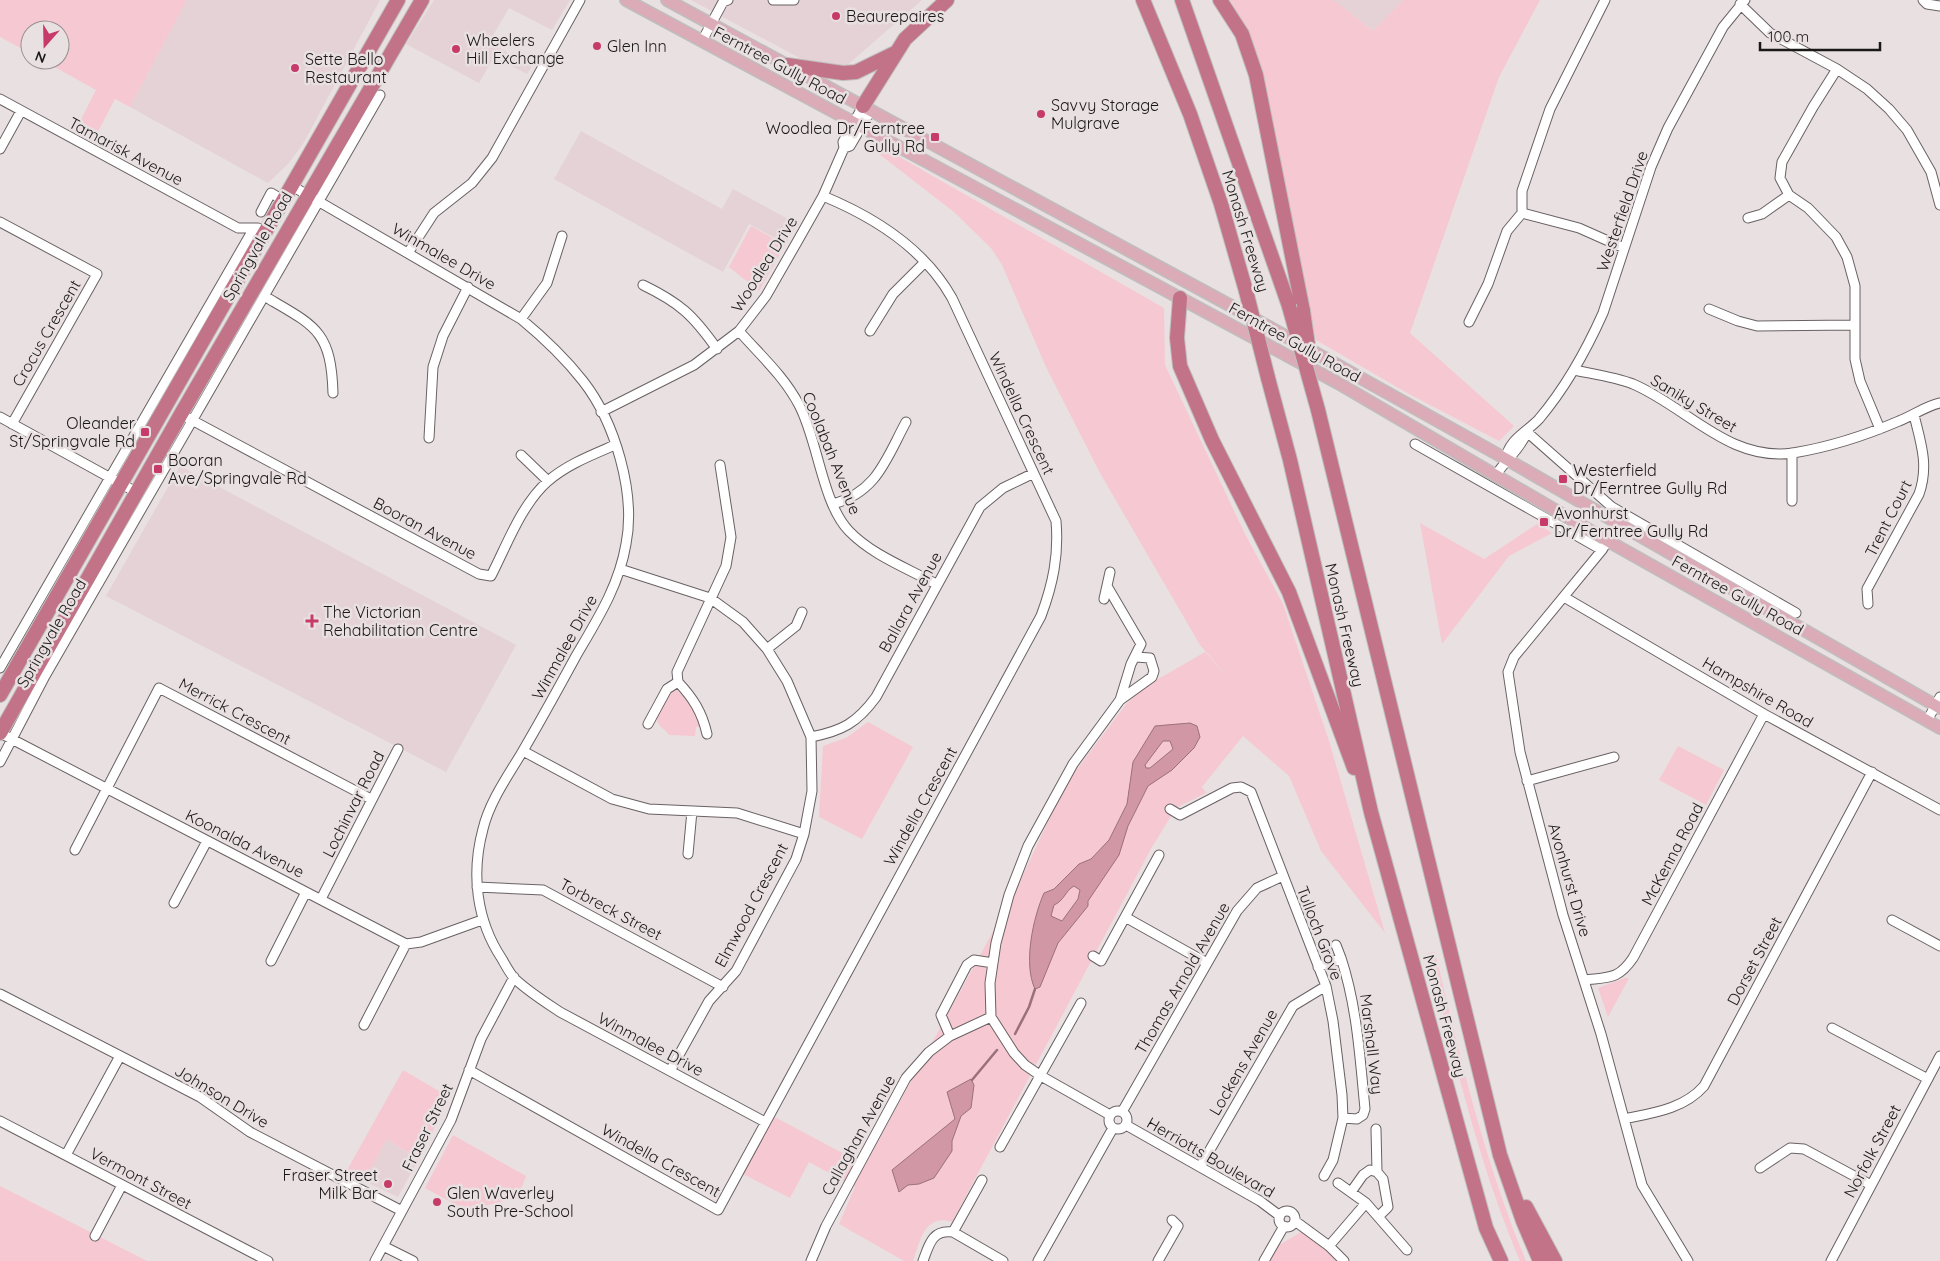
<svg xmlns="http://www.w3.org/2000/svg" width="1940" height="1261" font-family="Quicksand,sans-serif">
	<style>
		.built { fill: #e4d2d6 }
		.green { fill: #f6c8d2 }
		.water { fill: #d197a4; stroke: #9a717a; fill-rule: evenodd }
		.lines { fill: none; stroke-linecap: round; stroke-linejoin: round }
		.stream { stroke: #9a717a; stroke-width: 2.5 }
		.minor-casing { stroke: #696163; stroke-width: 11 }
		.major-casing { stroke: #bfbebe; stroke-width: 14 }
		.highway-casing { stroke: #bfbebe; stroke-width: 16 }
		.minor { stroke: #fff; stroke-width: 9 }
		.major { stroke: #dbabb7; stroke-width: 11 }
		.highway { stroke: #c37387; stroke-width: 14 }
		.highway-bridge-casing { stroke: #bfbebe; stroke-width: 16; stroke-linecap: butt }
		.highway-bridge { stroke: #c37387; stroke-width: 14 }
		.poi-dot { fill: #c73b6b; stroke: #e9e0e2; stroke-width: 2 }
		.labels { text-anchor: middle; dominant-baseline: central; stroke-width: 5; stroke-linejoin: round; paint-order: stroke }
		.poi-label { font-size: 16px; fill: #1b1818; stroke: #e9e0e2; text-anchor: start }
		.street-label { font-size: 16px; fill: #1b1818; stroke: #e9e0e2 }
	</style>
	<rect width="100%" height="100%" fill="#e9e0e2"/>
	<path class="built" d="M187,0H380L303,144L288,164L268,183L130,107Z
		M434,0H570L552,30L509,8L489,42L532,66L527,74L494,57L479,83L406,44Z
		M691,0H922L844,68L813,65Z
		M1334,0H1403L1373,31Z
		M581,131L722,209L733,189L797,224L786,244L749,224L723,272L554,179Z
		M180,466L516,645L446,772L106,596Z
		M387,1139L418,1160L398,1197L364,1181Z"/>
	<path class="green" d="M0,0H187L130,107L115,99L94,139L76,129L96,90L42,60H60V30H30V53L0,37Z
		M1230,0H1334L1373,31L1403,0H1540L1499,77L1410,333L1514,426L1499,441L1409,394L1316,340L1257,57L1250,34Z
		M868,139L1164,308L1165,365L1245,534L1283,604L1329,741L1385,933L1321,851L1289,776L1243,736L1202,787L1206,793L1176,808L1152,847L952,1222C925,1213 920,1241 913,1261H904L839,1224L855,1187L809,1162L790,1198L739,1172L769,1114L865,1165L1018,886L1065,785L1127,703L1141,689L1205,652L1231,681L1200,645L1100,473L1046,367L1002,265L991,248L954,212L870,147Z
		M751,226L785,245L759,291L729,267Z
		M1420,523L1484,559L1537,524L1552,533L1509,556L1442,644Z
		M674,689C688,696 694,710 701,723L699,727H696L695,736L669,735C666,730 661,728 658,723C653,716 667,693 674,689Z
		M868,722L913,747L862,839L819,817L823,746L846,738Z
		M1678,746L1724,770L1706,805L1659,780Z
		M1435,952C1460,1057 1484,1161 1526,1261H1520C1478,1162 1454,1058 1428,953Z
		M1625,978H1629L1608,1017L1598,988Z
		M403,1070L449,1097L419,1160L387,1139L364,1181L346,1172Z
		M453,1135L526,1176L518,1198L466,1210L425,1188Z
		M0,1186L147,1261H0Z
		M1306,1229L1344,1261H1264L1271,1250Z"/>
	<path class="water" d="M1190,723L1197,726L1200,737L1194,748L1172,770L1148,786L1128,826L1119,855L1088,901V906L1058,943L1040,987L1035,989C1023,964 1033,918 1044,893L1054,889L1079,864L1091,859L1109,840L1127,804L1133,762L1155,726ZM1163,741H1170L1173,749L1150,768H1146L1145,765ZM1074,886L1080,890L1078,899L1062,921L1051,916L1054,905C1064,901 1065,891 1074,886Z
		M971,1079L974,1085L971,1108L961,1116L952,1141V1151L934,1178L919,1184L908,1185L899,1192L892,1170L955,1119L947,1092Z"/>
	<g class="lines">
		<path class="stream" d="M1015,1034L1029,1007L1035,989
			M972,1080L997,1050"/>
		<g class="minor-casing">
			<path id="minor" d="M773,0H794
				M1923,0L1927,4L1940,6
				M1740,4L1770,33L1837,69L1867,89L1889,109L1907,130L1931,172L1940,205
				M702,41L723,2L728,0
				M1837,69L1813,107L1782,162L1780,178L1789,195L1808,208L1836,237L1847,257L1855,286V359L1860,381L1880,429
				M0,99L238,228H258
				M844,148L850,146L871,110
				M0,149L21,111
				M292,186L521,319C544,338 565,358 583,381C615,422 636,493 626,544C619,586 597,620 576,656C558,689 540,722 521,754C507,777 489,803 483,829C471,873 476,920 502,959C506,966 510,974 515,979C529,992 545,1002 560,1012L765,1122
				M261,212L271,193L283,200
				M1522,213V191L1550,109L1605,0
				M1522,213L1579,228L1624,248
				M1748,218L1762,214L1789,195
				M0,222L97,274L12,424
				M408,253L434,213L472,183L492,158L580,0
				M643,285C680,303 693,315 717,349
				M264,296C315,326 331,330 333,393
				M1709,309L1738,321L1757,326L1854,325
				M521,319L547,283L562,236
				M1469,322L1488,284L1507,231L1522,213
				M739,331C760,355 784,376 799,405C818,440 822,503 849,531C872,555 907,568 936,584
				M870,331L893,294L925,262
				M1574,370C1593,374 1615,377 1633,384C1687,407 1729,462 1793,453C1830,447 1864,436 1899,421C1912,416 1926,406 1940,403
				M601,412L694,365L739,331L766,296L797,242L823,196L844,148L843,142L863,106
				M0,417L136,492
				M188,418L479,574L491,576C507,545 521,505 548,481C568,464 592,455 615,445
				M1527,432L1612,507L1796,613
				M429,438L433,367L443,336L468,287
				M1415,444L1602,550
				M1792,453V501
				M521,455L548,481
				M1506,459C1508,440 1527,432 1539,419C1566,387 1586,351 1603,313L1651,167L1668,128L1723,27L1745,0
				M1496,475C1506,459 1520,450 1527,432
				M833,504C877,492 886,459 906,422
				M1618,524L1602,550L1514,657L1508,672L1520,752L1563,915L1601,1034L1642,1185L1688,1261
				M620,569L710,598L743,622L767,649L787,681L811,737L812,791L804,834L796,859L736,971L709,1001L670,1071
				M1107,586L1141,644L1131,664L1120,700L1073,764L1028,846L1009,895L996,943L990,983L991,1017L1014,1053L1025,1065L1041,1076L1110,1115
				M1564,597L1764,714L1940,810
				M1104,599L1110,572
				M1868,604L1867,589L1919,494C1929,466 1921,443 1914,415
				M767,649L796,626L802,612
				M0,668L254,228
				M678,682C693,698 702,712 707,734
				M1120,700L1152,677L1154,671L1150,658L1136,657
				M1927,721L1940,697
				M648,724L667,689L678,682L677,672L726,566L731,537L720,465
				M0,733L406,944L421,942L482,920
				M811,737C842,731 857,723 876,697L980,507L1003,488L1032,474
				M523,751L612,799L649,809L737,813L804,834
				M0,762L45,676L380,95
				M1527,781L1614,757
				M1170,809L1180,815L1232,788L1241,787L1251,792L1326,986L1333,1021L1342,1095L1343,1118L1333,1160L1324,1176
				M75,850L159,688L371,799
				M688,854L692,811
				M477,887L543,890L723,987
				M321,899L398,749
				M174,903L207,841
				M1125,917L1207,963
				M1892,920L1940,946
				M1336,945L1341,958
				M1093,956L1101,961L1159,855
				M271,961L306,892
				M1318,967L1341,958C1357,1006 1360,1058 1365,1109L1363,1115L1357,1119L1343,1118
				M1584,980C1609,977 1618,980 1633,958L1764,714
				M0,994L200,1097L250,1132L402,1211
				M364,1025L406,944
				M1832,1028L1928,1079
				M950,1036L941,1015L967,965L974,960L993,963
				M469,1070L718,1210L1041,616C1053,584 1059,555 1056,521L952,298C924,248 874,217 823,196
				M1109 1120a9 9 0 1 1 18 0a9 9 0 1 1-18 0Z
				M1122,1112L1237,911L1257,888L1283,876
				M1624,1119C1653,1113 1684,1109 1704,1086L1872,772
				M0,1121L268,1261
				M1126,1125L1260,1201L1280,1216
				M1376,1129L1377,1172L1383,1179L1388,1207L1379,1216
				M1000,1147L1081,1003
				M66,1155L120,1056
				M1200,1167L1293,1006L1326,986
				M1760,1168L1790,1148L1804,1149L1871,1185
				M1338,1183L1366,1203L1407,1250
				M1351,1192L1363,1175L1370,1170L1377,1172
				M1279 1219a8 8 0 1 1 16 0a8 8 0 1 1-16 0Z
				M1295,1221L1329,1246L1344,1261
				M953,1232L982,1180
				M95,1236L122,1185
				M383,1246L413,1261
				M1329,1246L1366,1203
				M375,1261L451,1120L481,1039L514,977
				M811,1261L826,1226L906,1078L929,1052L950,1036L991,1017
				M923,1261C929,1245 932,1229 953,1232L1003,1261
				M1038,1261L1113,1128
				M1158,1261L1178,1226L1172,1220
				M1264,1261L1284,1226
				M1831,1261L1940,1056"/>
		</g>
		<g class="major-casing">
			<path id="major" d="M626,0L1338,383L1608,541L1940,728
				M667,0L1233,307L1506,459L1940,708"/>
		</g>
		<g class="highway-casing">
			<path id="highway" d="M1143,0L1190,114L1221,204L1246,291
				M1182,0L1289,306
				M1220,0L1242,34L1256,75L1303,311
				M787,65L843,73L856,72L897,52
				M863,106L905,39L947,0
				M1180,298L1177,338L1180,366L1212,440L1289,592L1354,768
				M1268,378L1290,460L1371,812L1486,1228L1501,1261
				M1318,410L1500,1155L1523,1221L1540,1261
				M0,695L398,0
				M0,733L181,414L422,0
				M1526,1207L1555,1261"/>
		</g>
		<use href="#minor" class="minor"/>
		<use href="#major" class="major"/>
		<use href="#highway" class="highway"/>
		<g class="highway-bridge-casing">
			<path id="highway-bridge" d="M1246,291L1268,378
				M1289,306L1318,410
				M1303,311L1308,345"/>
		</g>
		<use href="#highway-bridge" class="highway-bridge"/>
	</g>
	<g class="poi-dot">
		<circle cx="836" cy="16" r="5"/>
		<circle cx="597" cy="46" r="5"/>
		<circle cx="456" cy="49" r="5"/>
		<circle cx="295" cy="68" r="5"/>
		<circle cx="1041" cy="114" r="5"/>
		<rect x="930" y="132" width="10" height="10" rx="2.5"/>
		<rect x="140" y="427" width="10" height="10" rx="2.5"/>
		<rect x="153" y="464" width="10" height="10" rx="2.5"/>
		<rect x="1558" y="474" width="10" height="10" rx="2.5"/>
		<rect x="1539" y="517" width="10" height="10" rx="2.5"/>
		<path d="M309.5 613.5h5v5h5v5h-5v5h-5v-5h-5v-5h5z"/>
		<circle cx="388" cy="1184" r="5"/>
		<circle cx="437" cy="1202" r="5"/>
	</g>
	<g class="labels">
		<g class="poi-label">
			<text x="846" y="16">Beaurepaires</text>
			<text x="466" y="40">Wheelers<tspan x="466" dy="18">Hill Exchange</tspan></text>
			<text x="607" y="46">Glen Inn</text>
			<text x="305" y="59">Sette Bello<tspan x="305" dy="18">Restaurant</tspan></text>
			<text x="1051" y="105">Savvy Storage<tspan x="1051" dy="18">Mulgrave</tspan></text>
			<text x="925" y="128" text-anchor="end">Woodlea Dr/Ferntree<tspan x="925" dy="18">Gully Rd</tspan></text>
			<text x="135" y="423" text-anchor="end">Oleander<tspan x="135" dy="18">St/Springvale Rd</tspan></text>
			<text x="168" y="460">Booran<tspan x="168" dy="18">Ave/Springvale Rd</tspan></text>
			<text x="1573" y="470">Westerfield<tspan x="1573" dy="18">Dr/Ferntree Gully Rd</tspan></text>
			<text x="1554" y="513">Avonhurst<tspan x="1554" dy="18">Dr/Ferntree Gully Rd</tspan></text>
			<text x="323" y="612">The Victorian<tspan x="323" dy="18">Rehabilitation Centre</tspan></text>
			<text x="378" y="1175" text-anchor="end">Fraser Street<tspan x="378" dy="18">Milk Bar</tspan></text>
			<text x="447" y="1193">Glen Waverley<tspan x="447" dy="18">South Pre-School</tspan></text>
		</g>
		<g class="street-label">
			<text transform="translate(780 65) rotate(28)">Ferntree Gully Road</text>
			<text transform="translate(126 151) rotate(28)">Tamarisk Avenue</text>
			<text transform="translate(1622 211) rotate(-71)">Westerfield Drive</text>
			<text transform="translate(1246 231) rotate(73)">Monash Freeway</text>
			<text transform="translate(257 246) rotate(-60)">Springvale Road</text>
			<text transform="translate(444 256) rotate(30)">Winmalee Drive</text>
			<text transform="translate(764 264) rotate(-58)">Woodlea Drive</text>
			<text transform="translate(46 333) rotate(-60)">Crocus Crescent</text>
			<text transform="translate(1295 342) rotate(29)">Ferntree Gully Road</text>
			<text transform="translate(1694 403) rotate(31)">Saniky Street</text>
			<text transform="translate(1022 413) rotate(65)">Windella Crescent</text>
			<text transform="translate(832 453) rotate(68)">Coolabah Avenue</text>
			<text transform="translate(1888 518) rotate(-63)">Trent Court</text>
			<text transform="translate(425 528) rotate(28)">Booran Avenue</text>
			<text transform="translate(1738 595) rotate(29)">Ferntree Gully Road</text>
			<text transform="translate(910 602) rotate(-61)">Ballara Avenue</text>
			<text transform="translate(1345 625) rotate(77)">Monash Freeway</text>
			<text transform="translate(51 633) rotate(-60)">Springvale Road</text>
			<text transform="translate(564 647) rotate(-61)">Winmalee Drive</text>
			<text transform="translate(1758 692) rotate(30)">Hampshire Road</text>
			<text transform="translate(235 711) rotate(28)">Merrick Crescent</text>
			<text transform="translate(353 804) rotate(-63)">Lochinvar Road</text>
			<text transform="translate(920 806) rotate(-61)">Windella Crescent</text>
			<text transform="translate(245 843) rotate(27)">Koonalda Avenue</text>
			<text transform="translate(1672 854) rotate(-62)">McKenna Road</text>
			<text transform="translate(1570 880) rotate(74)">Avonhurst Drive</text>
			<text transform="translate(751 905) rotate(-62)">Elmwood Crescent</text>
			<text transform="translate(611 909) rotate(28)">Torbreck Street</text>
			<text transform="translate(1320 933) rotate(69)">Tulloch Grove</text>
			<text transform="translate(1754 961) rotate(-62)">Dorset Street</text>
			<text transform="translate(1182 978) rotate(-60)">Thomas Arnold Avenue</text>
			<text transform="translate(1445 1016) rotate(75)">Monash Freeway</text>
			<text transform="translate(651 1044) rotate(28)">Winmalee Drive</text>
			<text transform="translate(1372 1044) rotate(83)">Marshall Way</text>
			<text transform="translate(1243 1062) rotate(-60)">Lockens Avenue</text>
			<text transform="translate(222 1096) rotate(31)">Johnson Drive</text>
			<text transform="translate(427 1127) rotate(-64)">Fraser Street</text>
			<text transform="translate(858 1135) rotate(-61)">Callaghan Avenue</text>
			<text transform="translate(1872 1151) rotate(-62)">Norfolk Street</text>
			<text transform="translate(1211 1157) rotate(30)">Herriotts Boulevard</text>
			<text transform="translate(661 1160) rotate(29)">Windella Crescent</text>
			<text transform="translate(141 1178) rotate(28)">Vermont Street</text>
		</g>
	</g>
	<g transform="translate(45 45) rotate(200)"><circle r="24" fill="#e9e0e2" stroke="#979091"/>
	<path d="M0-4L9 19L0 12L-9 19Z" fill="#c73b6b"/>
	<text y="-8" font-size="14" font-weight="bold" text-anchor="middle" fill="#1b1818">N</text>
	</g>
	<path d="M1760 42v8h120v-8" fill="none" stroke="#1b1818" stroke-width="2.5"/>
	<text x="1768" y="42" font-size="15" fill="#1b1818" stroke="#e9e0e2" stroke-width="4" paint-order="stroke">100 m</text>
</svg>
